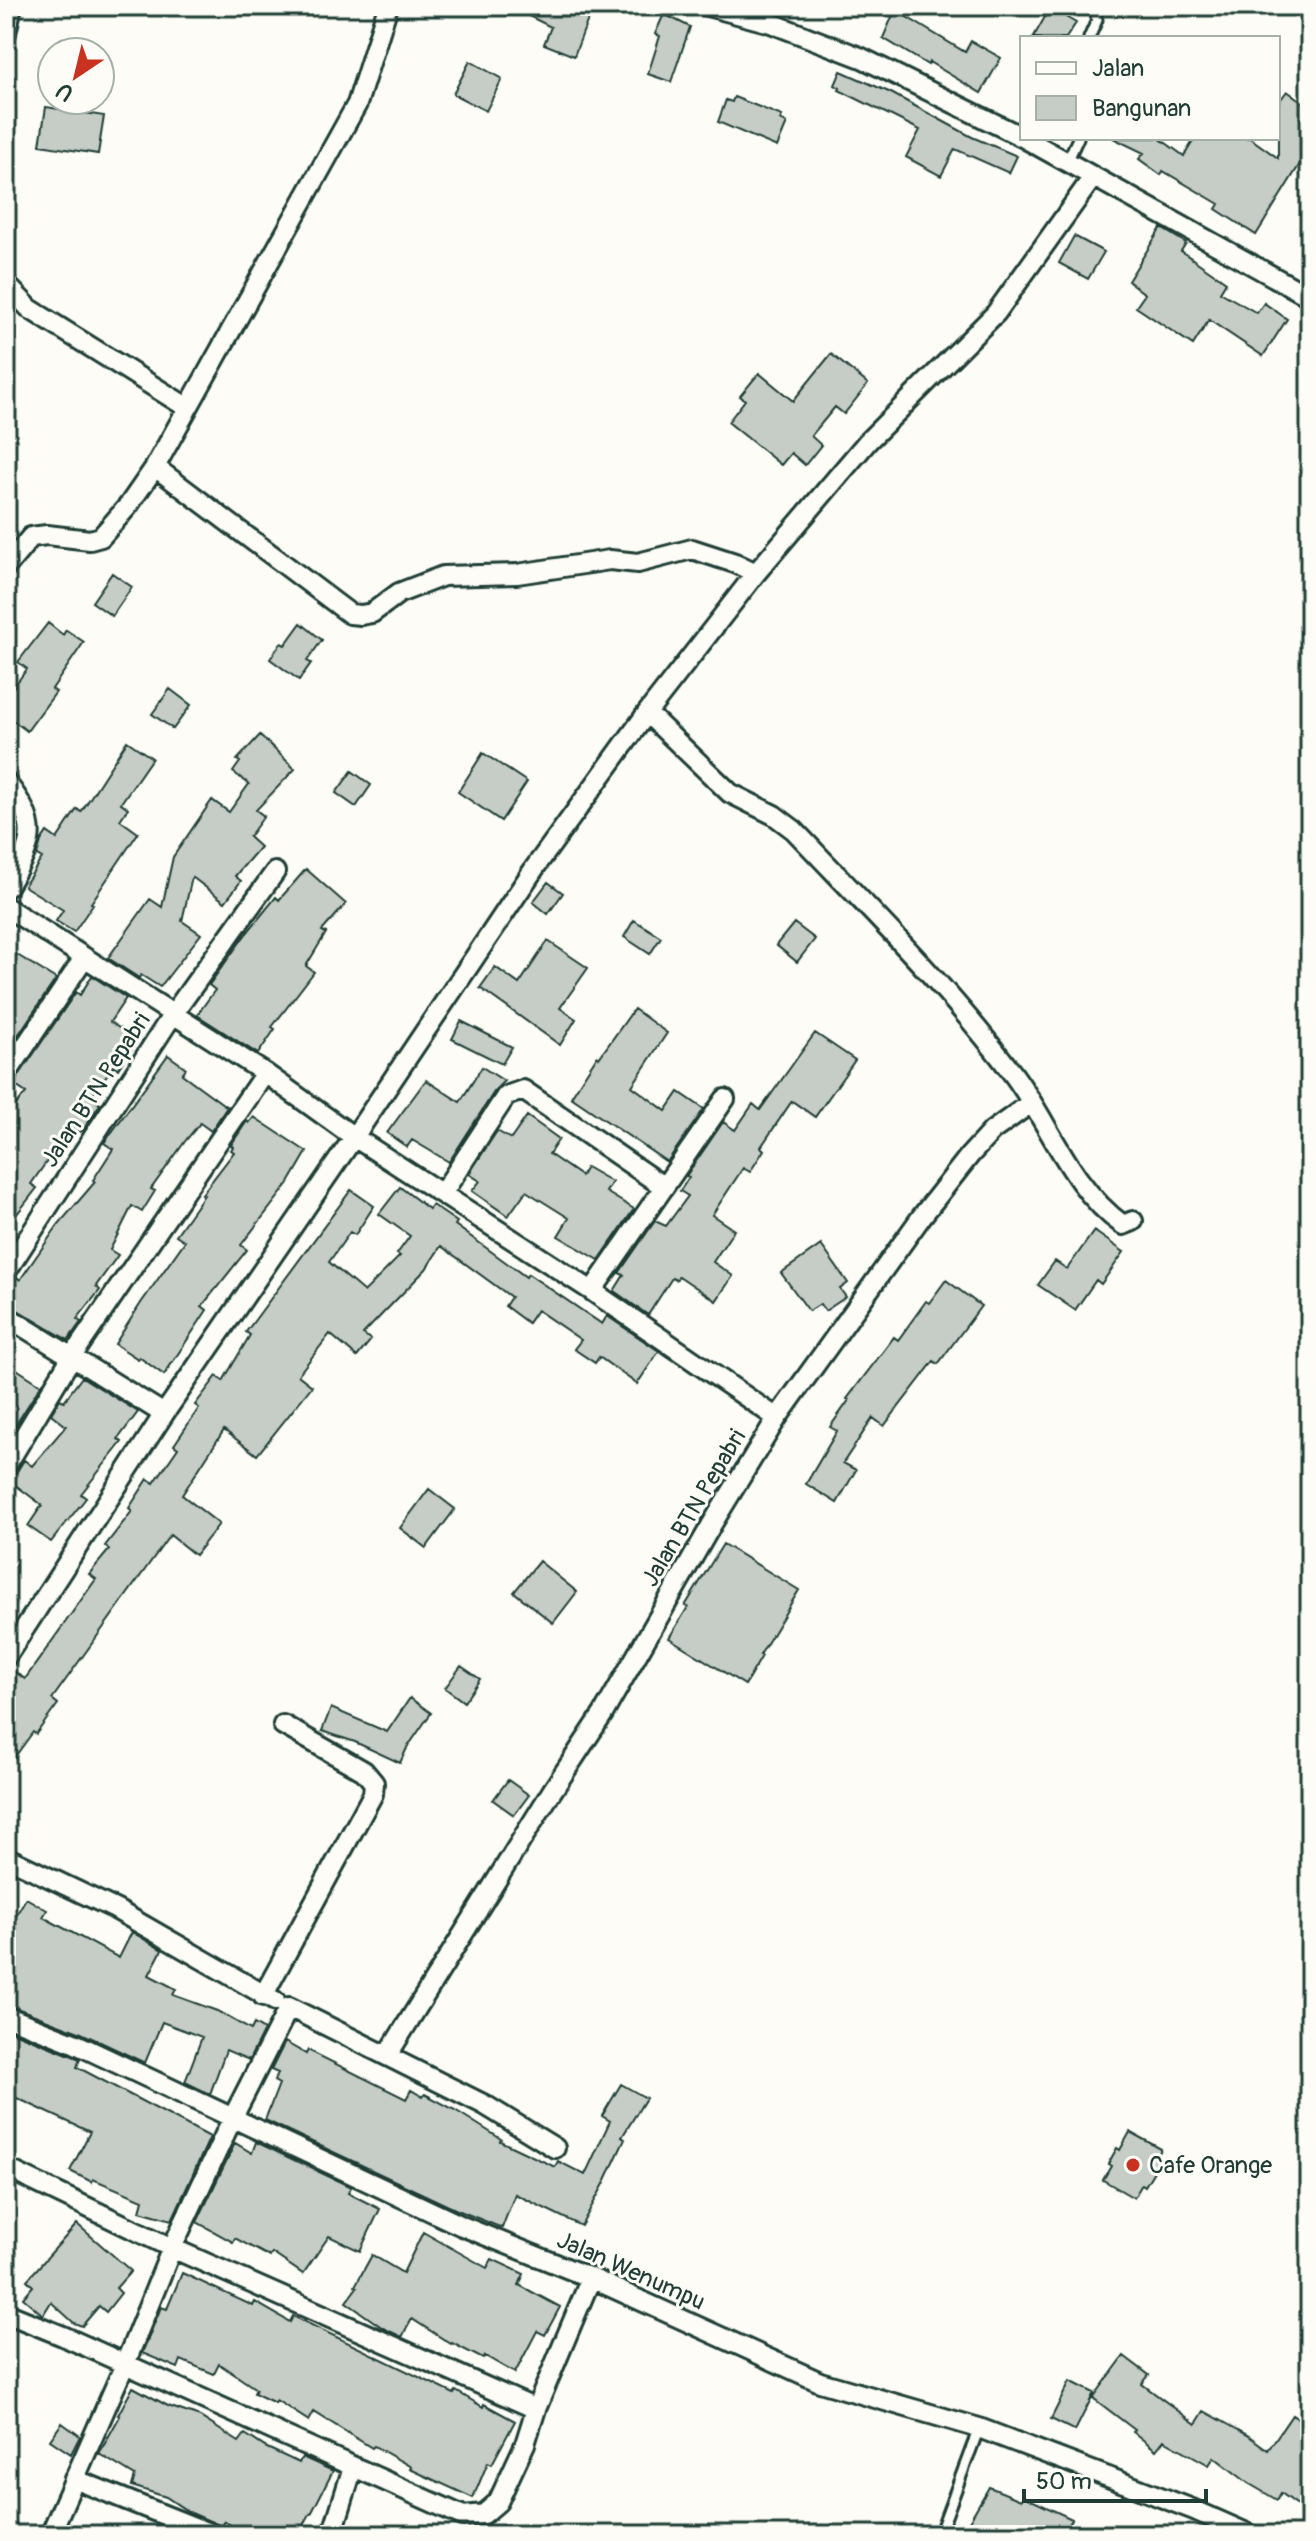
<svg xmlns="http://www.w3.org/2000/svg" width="1316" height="2541" font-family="Pangolin,sans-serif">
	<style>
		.building { fill: #c6cdc7; stroke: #1f3d34; stroke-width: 2 }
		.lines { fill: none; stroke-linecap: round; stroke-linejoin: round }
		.lane-casing { stroke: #1f3d34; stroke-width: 15 }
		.street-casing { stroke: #1f3d34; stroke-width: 24 }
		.lane { stroke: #fdfcf7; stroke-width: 9 }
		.street { stroke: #fdfcf7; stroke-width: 18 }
		.poi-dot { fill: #c8321e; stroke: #fdfcf7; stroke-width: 3 }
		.labels { text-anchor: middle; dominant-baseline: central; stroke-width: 6; stroke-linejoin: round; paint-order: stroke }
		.street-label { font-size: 24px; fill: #1f3d34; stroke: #fdfcf7 }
		.poi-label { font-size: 24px; fill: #1f3d34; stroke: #fdfcf7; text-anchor: start }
	</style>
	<rect width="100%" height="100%" fill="#fdfcf7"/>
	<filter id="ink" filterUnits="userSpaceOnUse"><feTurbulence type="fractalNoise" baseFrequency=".0125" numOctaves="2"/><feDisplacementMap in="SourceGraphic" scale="16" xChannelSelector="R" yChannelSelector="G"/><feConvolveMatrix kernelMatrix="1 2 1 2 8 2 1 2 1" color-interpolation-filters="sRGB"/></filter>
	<g filter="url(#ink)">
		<path class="building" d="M509,6H593L574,56L544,44L551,27Z
			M1050,8L1076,23L1066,38H1033Z
			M895,10L965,52L971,41L1001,58L981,93L929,62L928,65L883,38Z
			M664,14L690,27L671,82L648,74L660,36L655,34Z
			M470,61L502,79L486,111L453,94Z
			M841,71L891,93L972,137L1017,156L1009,173L955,149L941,176L906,157L920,130L839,90L840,88L835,85Z
			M1287,91L1310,107V171L1300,164L1256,235L1216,209L1219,204L1163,171L1161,175L1139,159L1144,153L1113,138H1159L1184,156L1195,138H1250L1278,158V103Z
			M734,97L782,116L780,120L787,123L777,147L718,122L726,100L732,102Z
			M46,107L104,116L98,154L40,145Z
			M1161,228L1186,243L1181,251L1226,282L1220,292L1257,313L1264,303L1287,319L1263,356L1209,320L1193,345L1136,307L1145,294L1128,281Z
			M1074,236L1104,252L1088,279L1059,263Z
			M831,354L868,384L844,414L835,407L811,436L821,445L805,465L791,453L781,465L728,422L745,400L740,396L759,373L793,401Z
			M112,573L132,587L112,616L92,602Z
			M48,623L63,635L66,630L84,642L52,689L56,692L27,731L6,715V697L27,669L18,662Z
			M301,623L322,640L307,661L311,663L299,680L270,659L281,643L285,645Z
			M170,689L191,705L173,729L152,714Z
			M260,735L295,769L256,810L264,816L249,837L260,847L235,876L241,881L225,902L192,877L182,921L201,934L160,987L141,975L139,978L108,958L150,899L162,907L173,857L212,800L229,812L249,784L233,772L240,762L237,760Z
			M127,741L152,758L121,803L128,808L120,820L138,833L91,903L93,904L74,932L56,921L63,910L24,886L42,858L37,855L41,841L47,832L57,839L77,809L81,812Z
			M483,753L527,782L501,821L458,792Z
			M352,771L371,785L356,807L336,793Z
			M306,869L346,904L322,931L326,933L306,966L314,972L272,1027L275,1029L258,1054L197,1015L215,990L209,985L246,934L276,897L279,900Z
			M548,882L563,893L548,914L533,902Z
			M634,920L661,937L650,954L624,937Z
			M794,923L815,939L797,962L776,945Z
			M548,941L588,968L560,1008L576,1019L560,1045L480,988L495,967L519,984Z
			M6,948L56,979L6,1053Z
			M92,976L126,998L110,1022L137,1040L118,1069L114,1065L91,1097L100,1104L83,1130L80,1132L74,1127L55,1156L52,1154L31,1184L37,1188L6,1228V1117L26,1093L13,1084L76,992L80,995Z
			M634,1009L667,1033L632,1086L666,1111L679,1092L704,1109L667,1162L571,1097L597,1056L599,1058Z
			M461,1021L512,1047L502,1064L452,1039Z
			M815,1033L855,1060L815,1117L792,1101L761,1147L764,1150L750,1172L743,1168L712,1215L734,1230L713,1262L733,1276L716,1301L679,1276L676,1280L672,1278L648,1315L614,1291L624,1275L619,1273L655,1221L666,1226L688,1196L680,1191L689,1177L686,1176L723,1122L735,1130L753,1104L760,1110Z
			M168,1055L186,1068L182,1074L227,1107L211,1131L200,1123L186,1140L151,1189L155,1191L142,1212L132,1206L110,1250L118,1255L96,1286L100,1290L77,1319L81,1322L68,1340L6,1303V1291L17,1277L20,1280L58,1225L95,1182L93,1180L113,1149L104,1143Z
			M482,1067L504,1081L496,1089L449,1162L412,1140L407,1147L387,1133L426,1080L460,1102Z
			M527,1116L559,1139L549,1154L581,1176L586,1167L612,1182L606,1192L634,1209L599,1260L558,1236L569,1218L526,1191L508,1216L472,1191L480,1181L469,1174L497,1131L511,1139Z
			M254,1117L307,1152L289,1183L241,1245L247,1250L202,1306L207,1310L164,1375L139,1357L138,1359L115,1344L141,1303L185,1241L176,1235L204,1195L202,1194L234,1152L231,1150L233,1147L231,1145L247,1121L249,1123Z
			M400,1187L429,1209L432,1205L457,1222L455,1225L526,1277L528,1274L602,1324L607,1316L659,1351L637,1384L599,1357L595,1363L574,1349L581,1340L537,1310L528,1323L505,1306L511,1297L441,1246L426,1269L363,1334L371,1340L357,1357L330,1334L298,1375L312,1386L257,1455L224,1430L182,1495L219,1524L195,1555L170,1535L52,1699L58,1704L36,1734L33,1732L6,1769V1683L14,1671L25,1679L96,1579L89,1574L109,1550L105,1546L132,1511L129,1508L148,1479L154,1483L178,1448L174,1445L199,1408L195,1405L217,1376L223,1381L250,1335L246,1332L351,1190L374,1206L355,1235L350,1232L329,1262L364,1292L400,1256L397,1254L410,1236L379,1214Z
			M1094,1231L1124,1252L1101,1284L1096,1280L1075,1310L1038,1285L1055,1261L1067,1269Z
			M821,1245L848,1283L840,1289L846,1297L825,1311L820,1304L809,1311L781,1273Z
			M946,1280L981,1306L938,1364L934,1361L884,1426L873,1418L843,1463L856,1470L837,1503L806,1484L837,1431L830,1427L849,1400L847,1399L894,1337L898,1340L926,1301L929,1303Z
			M6,1362L41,1385L6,1440Z
			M82,1377L138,1412L118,1439L122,1442L81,1494L86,1498L51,1542L28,1526L42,1505L6,1478L16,1473L24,1460L32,1466L66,1426L51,1414L60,1399L64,1401Z
			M429,1489L455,1509L426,1548L400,1528Z
			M723,1544L799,1590L760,1655L762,1656L745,1685L669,1638L688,1607L685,1606Z
			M539,1561L577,1592L553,1623L514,1592Z
			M461,1666L480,1679L464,1702L445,1688Z
			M410,1698L431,1713L407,1748L400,1763L355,1742L322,1731L331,1708L387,1732Z
			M508,1780L529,1795L514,1815L493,1800Z
			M26,1898L47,1910L43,1917L119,1958L132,1932L162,1950L149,1975L176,1989L173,1995L217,2011L251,2030L254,2024L264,2030L249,2060L226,2050L210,2094L185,2082L202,2037L162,2022L145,2063L79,2032L6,2004V1915L14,1919Z
			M6,2029L80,2059L77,2067L210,2137L172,2220L140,2211L143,2200L93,2179L92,2182L70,2171L90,2132L6,2093Z
			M285,2042L306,2054L308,2050L406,2099L411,2090L423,2097L425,2094L455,2110L501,2139L500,2141L555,2167L558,2161L585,2175L610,2121L602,2116L621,2084L646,2098L622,2137L625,2139L604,2184L581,2226L515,2194L502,2228L455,2209L265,2120L279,2084L274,2081L278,2073L271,2070Z
			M1130,2132L1161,2149L1156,2159L1160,2161L1145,2186L1142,2184L1134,2198L1103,2180L1111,2166L1108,2164L1117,2148L1120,2150Z
			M256,2142L351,2187L348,2193L380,2209L360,2251L329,2236L303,2274L272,2253L270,2257L235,2238L233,2242L197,2222L235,2143L252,2153Z
			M77,2224L131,2271L116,2288L121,2293L106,2312L99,2306L82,2326L74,2323L51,2302L43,2315L23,2298L33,2286L27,2280Z
			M423,2232L487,2268L492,2259L524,2274L519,2285L560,2307L545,2335L537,2331L515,2373L485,2356L483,2359L452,2343L451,2344L412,2319L402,2337L383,2328L346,2302L357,2287L355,2286L372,2255L403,2273Z
			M182,2273L253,2306L255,2302L290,2322L293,2316L454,2394L456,2391L483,2407L484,2404L515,2421L492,2464L488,2462L473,2498L410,2469L411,2467L374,2446L372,2448L314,2412L309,2421L276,2400L275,2403L254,2393L256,2389L219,2364L214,2374L181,2360L178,2368L142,2353L161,2307L167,2309Z
			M1124,2356L1149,2375L1142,2384L1196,2424L1204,2411L1249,2436L1268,2450L1292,2415L1310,2427V2514L1281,2493L1277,2500L1248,2483L1214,2457L1209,2465L1164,2440L1156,2450L1133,2432L1135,2430L1093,2398Z
			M1070,2381L1094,2393L1075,2431L1051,2419Z
			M133,2387L168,2406L200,2417L239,2442L245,2434L265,2447L299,2463L302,2457L333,2471L311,2514H310L298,2535H246L224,2521L221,2526L189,2512L166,2497L132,2486L135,2476L99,2454L120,2416L118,2415Z
			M62,2423L80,2436L71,2454L50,2440Z
			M989,2487L1021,2500L1023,2496L1072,2519L1064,2535H961Z"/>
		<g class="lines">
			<g class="lane-casing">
				<path id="lane" d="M1089,38L1097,20L1094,6
					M1067,162L1078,138
					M939,2535L979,2428"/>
			</g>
			<g class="street-casing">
				<path id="street" d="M707,6L771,23L862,58L1022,137
					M6,33L12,6
					M1024,138L1310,297
					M6,284L30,309L188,408
					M155,467L350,614L361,615L372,613L399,593L443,576L517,574L610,560L638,563L692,549L735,563L756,573
					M6,567L31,537L47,535L90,540L101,537L128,506L155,467L357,104L388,6
					M647,713L730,793L774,815L794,830C869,909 947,986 1013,1074C1050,1124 1071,1188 1123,1225L1133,1221
					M6,782C41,827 34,842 6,888
					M6,907L265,1073L354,1137L592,1291L777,1418L712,1524L603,1714L552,1791L387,2056
					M6,1075L84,958
					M442,1194L506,1096L523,1090L664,1187
					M6,1272L173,1014L275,872
					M592,1291L725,1099
					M6,1316L164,1414
					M777,1418L922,1216L970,1155L992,1131L1031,1103
					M6,1466L71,1358L265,1073
					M6,1657L164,1414L354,1137L536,866L647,713L756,573L868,441L996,313L1093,177
					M6,1857L115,1909L275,2001
					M263,1996L373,1794L374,1783L364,1771L283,1725
					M6,2016L74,2043L462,2226L591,2278L820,2382L979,2428L1192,2509L1251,2535
					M6,2168L172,2248L536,2409
					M6,2313L63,2336L463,2516L484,2514L498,2502L525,2444L536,2409L591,2278
					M74,2479L214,2535
					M50,2535L125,2364L172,2248L233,2117L289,2007L485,2105L555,2148
					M332,2535L353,2467"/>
			</g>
			<use href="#lane" class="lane"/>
			<use href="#street" class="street"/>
		</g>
	</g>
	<circle class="poi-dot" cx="1133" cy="2165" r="8"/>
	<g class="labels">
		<g class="street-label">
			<text transform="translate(96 1090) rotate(-57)">Jalan BTN Pepabri</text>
			<text transform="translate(694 1508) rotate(-59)">Jalan BTN Pepabri</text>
			<text transform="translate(631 2271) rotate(24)">Jalan Wenumpu</text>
		</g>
		<g class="poi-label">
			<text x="1149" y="2165">Cafe Orange</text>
		</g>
	</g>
	<rect width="1316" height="2541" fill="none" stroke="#fdfcf7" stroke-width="32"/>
	<rect x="16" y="16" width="1284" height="2509" fill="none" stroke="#1f3d34" stroke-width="3" filter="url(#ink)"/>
	<rect x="1020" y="36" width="260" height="104" fill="#fdfcf7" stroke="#a4b0a9" stroke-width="2"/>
	<rect x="1036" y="62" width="40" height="12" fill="#fdfcf7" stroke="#a4b0a9" stroke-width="2"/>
	<text x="1092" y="76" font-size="24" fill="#1f3d34">Jalan</text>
	<rect x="1036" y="96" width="40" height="24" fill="#c6cdc7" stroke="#a4b0a9" stroke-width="2"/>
	<text x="1092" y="116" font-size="24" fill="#1f3d34">Bangunan</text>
	<g transform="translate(76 76) rotate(215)"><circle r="38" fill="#fdfcf7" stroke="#a4b0a9" stroke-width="2"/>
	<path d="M0-6L14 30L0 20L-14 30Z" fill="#c8321e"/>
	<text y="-12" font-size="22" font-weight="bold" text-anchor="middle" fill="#1f3d34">U</text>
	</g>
	<path d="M1024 2489v12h182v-12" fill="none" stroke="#1f3d34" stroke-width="4"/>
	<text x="1036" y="2489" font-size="24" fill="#1f3d34" stroke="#fdfcf7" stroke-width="6" paint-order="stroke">50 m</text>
</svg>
